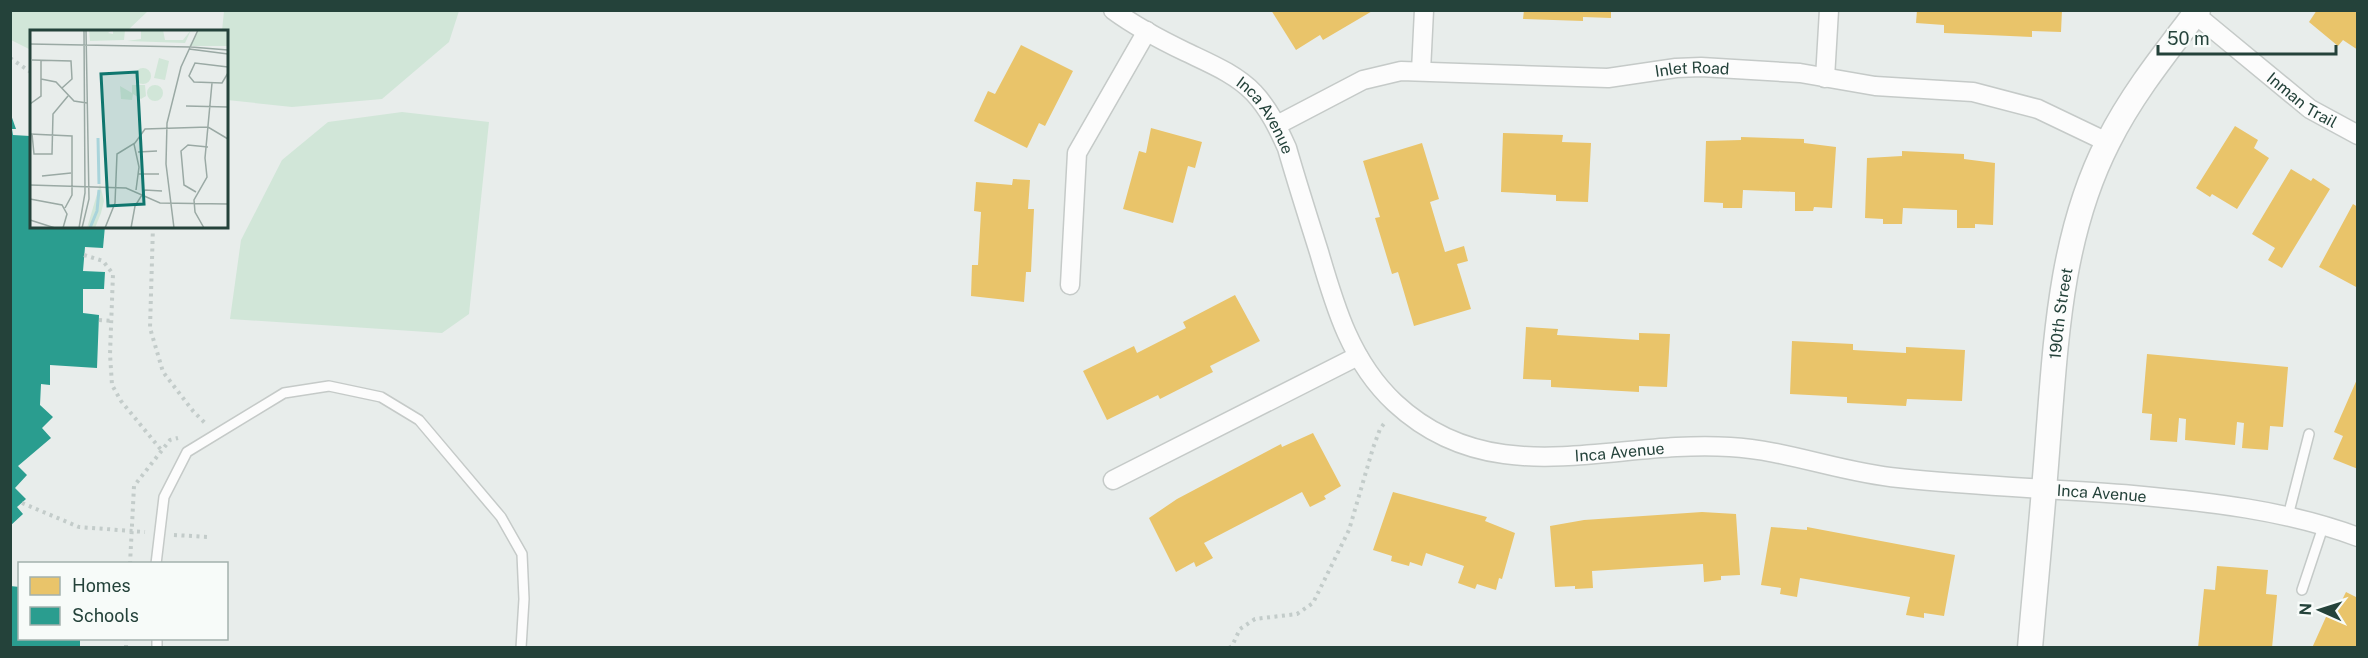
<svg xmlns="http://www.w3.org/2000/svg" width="2368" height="658" font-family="'Public Sans',sans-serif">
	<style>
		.pitch { fill: #d1e6d8 }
		.homes { fill: #e9c46a }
		.schools { fill: #2a9d8f }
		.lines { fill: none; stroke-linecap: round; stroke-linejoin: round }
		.service-casing { stroke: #c5cac8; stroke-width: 12 }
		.minor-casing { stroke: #c5cac8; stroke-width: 21 }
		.tertiary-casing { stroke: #c5cac8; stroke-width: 27 }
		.path { stroke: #c3ccca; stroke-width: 4; stroke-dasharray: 3 4.5; stroke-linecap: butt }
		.service { stroke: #fcfcfc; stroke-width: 9 }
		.minor { stroke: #fcfcfc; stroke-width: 18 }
		.tertiary { stroke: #fcfcfc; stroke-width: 24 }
		.labels { text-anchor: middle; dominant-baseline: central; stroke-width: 6; stroke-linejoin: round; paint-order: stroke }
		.street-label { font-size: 16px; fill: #24423a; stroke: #f7fbf9 }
		.inset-river { fill: none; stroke: #a9d4db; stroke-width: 3 }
		.inset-road { fill: none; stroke: #9aa9a4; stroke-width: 1.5 }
		.view { fill: #0f766e; fill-opacity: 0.15; stroke: #0f766e; stroke-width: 3 }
		.inset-edge { fill: none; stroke: #24423a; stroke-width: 3 }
	</style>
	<rect width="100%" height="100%" fill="#e8edeb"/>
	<path class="pitch" d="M10,11L11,10L148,11L127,31L32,32L31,50L11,40Z
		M224,11V10L459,11L449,42L382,99L292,107L227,100L226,32L222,31Z
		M402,112L489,122L469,314L442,333L230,319L241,240L282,160L328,122Z"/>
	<path class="homes" d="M1271,10H1374L1323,40L1320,35L1296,50Z
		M1524,10H1611V18L1583,17V21L1523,19Z
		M1917,10H2062L2061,32L2032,31V37L1944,33V25L1916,23Z
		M2317,10H2358V50L2343,40L2338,46L2309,22Z
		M1021,45L1073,71L1045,126L1039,123L1027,148L974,121L988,91L995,94Z
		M2235,126L2258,140L2254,148L2269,158L2237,209L2212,194L2210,197L2196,188Z
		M1151,128L1202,142L1195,168L1188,166L1173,223L1123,209L1139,151L1146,153Z
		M1503,133L1563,135L1562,142L1591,143L1588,202L1556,201V195L1501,192Z
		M1741,137L1804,139V143L1836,147L1832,208L1814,207L1813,211H1795V192L1743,190L1742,208H1723V203L1704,202L1706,141L1741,140Z
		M1422,143L1439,199L1430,202L1445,252L1464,246L1468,261L1457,264L1471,309L1414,326L1398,272L1392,274L1375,218L1380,217L1363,161Z
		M1902,151L1964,154V159L1995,163L1993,225L1975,224V228H1957V210L1903,208L1902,224H1883V219L1865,218L1867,158L1902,156Z
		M2291,169L2311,181L2313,178L2330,189L2282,268L2268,260L2275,248L2252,234Z
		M1013,179L1030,180L1028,209H1034L1031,272H1026L1024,302L971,296L972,265H978L981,212L974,211L976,182L1012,185Z
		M2353,204L2358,207V288L2319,267Z
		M1235,295L1260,341L1210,366L1213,372L1160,399L1158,395L1107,420L1083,371L1134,346L1137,353L1186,328L1183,322Z
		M1526,327L1558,329L1557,335L1639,340V333L1670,334L1667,387L1639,386V392L1551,387V380L1523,379Z
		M1792,341L1853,344V350L1906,353V347L1965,350L1962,401L1907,399L1906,406L1847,403V397L1790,394Z
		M2147,354L2288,367L2283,427L2270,426L2268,450L2242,448L2244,423L2237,422L2235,445L2185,440L2186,419L2179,418L2177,442L2150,440L2152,414L2142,413Z
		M2358,377V469L2333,459L2343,436L2334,432Z
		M1313,433L1341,486L1324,496L1326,499L1310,507L1302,492L1204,543L1213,558L1196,567L1194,562L1176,572L1149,518L1177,499L1281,444L1282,447Z
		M1393,492L1487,517L1485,521L1515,533L1502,579L1499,578L1496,590L1477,584L1475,589L1458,583L1464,566L1426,553L1422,566L1410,562L1409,566L1391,561L1392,556L1373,550Z
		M1702,512L1736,514L1740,575L1721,576V580L1704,582L1703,564L1592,571L1593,588L1575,589V586L1555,587L1550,526L1584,520Z
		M1771,527L1807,530V527L1955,555L1944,616L1924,613V618L1906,615L1910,597L1800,578L1797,597L1780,594L1781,588L1761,585Z
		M2217,566L2268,570L2266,594L2277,595L2272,648H2198L2204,589L2215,590Z
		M2346,592L2358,598V648H2312L2330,608L2337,610Z"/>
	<path class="schools" d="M10,112L16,129H12L13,135L30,136L32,226H105L103,248L85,247L83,271L105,272L104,289H83V313L99,315L97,368L50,365V385L41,384L40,405L53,417L42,428L51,438L18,466L27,475L15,488L26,499L17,507L23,514L10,526Z
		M10,586L20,587V638H80V648H10Z"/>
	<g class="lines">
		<g class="service-casing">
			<path id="service" d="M2288,516L2309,434
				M156,564L164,497L187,452L284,393L329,386L381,397L419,420L501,517L522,554L524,599L521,648
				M2302,590L2324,524
				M157,638V648"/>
		</g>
		<g class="minor-casing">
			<g id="minor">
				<path id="s1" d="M1113,10C1136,27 1161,40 1186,52C1209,63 1236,74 1254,93C1269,109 1278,128 1287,148C1297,183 1308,217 1319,252C1335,307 1351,362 1395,403C1494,495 1612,439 1730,447C1787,450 1842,473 1899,478C1977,486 2055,489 2133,495C2209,502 2286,510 2358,537"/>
				<path id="s2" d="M2190,10L2310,109L2358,135"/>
				<path d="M1421,71L1424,10"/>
				<path d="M1825,78L1829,10"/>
				<path id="s3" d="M1277,125L1363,80L1401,71L1608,78L1676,68L1701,67L1800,73L1875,86L1973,92L2038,109L2107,142"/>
				<path d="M1070,285L1077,153L1147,31"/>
				<path d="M1113,480L1358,356"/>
			</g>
		</g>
		<g class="tertiary-casing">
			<g id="tertiary">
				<path id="s4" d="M2030,648C2036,578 2043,508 2048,439C2056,337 2061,234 2108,142C2132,94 2166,52 2198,10"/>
			</g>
		</g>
		<path class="path" d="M10,58L32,73
			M153,226L150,328L163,372L193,411L206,424
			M84,255L103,261L113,274L110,354L112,385L121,401L162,451
			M99,320L112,321
			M22,503L79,527L145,532
			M174,535L209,537
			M130,564L134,486L170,440L178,438
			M126,648V638
			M1229,648L1232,646L1240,629L1255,619L1297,614L1313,603L1349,530L1373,448L1380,429L1386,421"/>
		<use href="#service" class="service"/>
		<use href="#minor" class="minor"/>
		<use href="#tertiary" class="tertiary"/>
	</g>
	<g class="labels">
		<g class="street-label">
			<text stroke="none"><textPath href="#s3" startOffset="428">Inlet Road</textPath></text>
			<text stroke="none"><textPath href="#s2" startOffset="144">Inman Trail</textPath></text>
			<text stroke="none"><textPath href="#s1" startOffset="189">Inca Avenue</textPath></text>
			<text stroke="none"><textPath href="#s4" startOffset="336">190th Street</textPath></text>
			<text stroke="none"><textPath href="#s1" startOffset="747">Inca Avenue</textPath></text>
			<text stroke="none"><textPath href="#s1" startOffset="1233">Inca Avenue</textPath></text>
		</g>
	</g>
	<g transform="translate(30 30)">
		<rect width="198" height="198" fill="#e8edeb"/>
		<path d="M59,0H82L78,3L83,4V0H95L94,10L60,11ZM111,0H133L135,10H153L161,0L155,13L97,11L111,9Z" fill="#d1e6d8"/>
		<path d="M70,154L74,171L71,183L65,198H57Z" fill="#d1e6d8"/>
		<path d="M169,0H198V16H159Z" fill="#d1e6d8"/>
		<path d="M129,28L139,31L135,50L124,48ZM105 46a8 8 0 1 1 16 0a8 8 0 1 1-16 0ZM102,55H115L116,66L111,69L103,64L102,70L91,69L90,56L102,63ZM117 63a8 8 0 1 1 16 0a8 8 0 1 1-16 0Z" fill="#d1e6d8"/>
		<path class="inset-river" d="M68,108L69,154M60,198L67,181L69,160"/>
		<path class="inset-road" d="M0,14L160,17M161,17L198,20M159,19L198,24M2,30L41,31L42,49L32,58M198,37L165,33L159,46L164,52L192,53L198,43M11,49L26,52L44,71L57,73M0,74L11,66V30M156,76L198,77M0,104L42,106V165L35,178M2,104L4,124H22L23,84L38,66M104,114L109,137L106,160M108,122L127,121M108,144H129M12,146L41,143M0,155L96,158L130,173L198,174M166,162L154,155L151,121L158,115L178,117M0,169L32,175L37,184L33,198M0,190L25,198M49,198L55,163L54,0M52,198L59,169L56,0M75,198L85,173L87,124L105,113L115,99L178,97L198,109M101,198L105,176L115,160L132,161M144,198L136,134L137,93L151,37L168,0M174,198L165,182L164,170L177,147L175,128L182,53"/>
		<path class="view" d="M107,42L114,174L78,176L71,44Z"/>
		<rect width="198" height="198" class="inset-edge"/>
	</g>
	<rect width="2368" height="658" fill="none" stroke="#24423a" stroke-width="24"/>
	<rect x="18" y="562" width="210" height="78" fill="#f7fbf9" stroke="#a3b1ad" stroke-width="1.5"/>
	<rect x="30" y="577" width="30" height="18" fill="#e9c46a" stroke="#a3b1ad" stroke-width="1.5"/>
	<text x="72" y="592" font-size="18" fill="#24423a">Homes</text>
	<rect x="30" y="607" width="30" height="18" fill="#2a9d8f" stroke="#a3b1ad" stroke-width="1.5"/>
	<text x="72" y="622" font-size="18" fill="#24423a">Schools</text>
	<g transform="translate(2320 610) rotate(273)" stroke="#f7fbf9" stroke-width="4.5" paint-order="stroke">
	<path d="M0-4.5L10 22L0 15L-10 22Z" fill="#24423a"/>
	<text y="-9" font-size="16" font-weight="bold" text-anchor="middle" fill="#24423a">N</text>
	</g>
	<path d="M2158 45v9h178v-9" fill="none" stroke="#24423a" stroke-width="3"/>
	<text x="2167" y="45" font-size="18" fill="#24423a" stroke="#f7fbf9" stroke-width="4.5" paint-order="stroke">50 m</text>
</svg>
